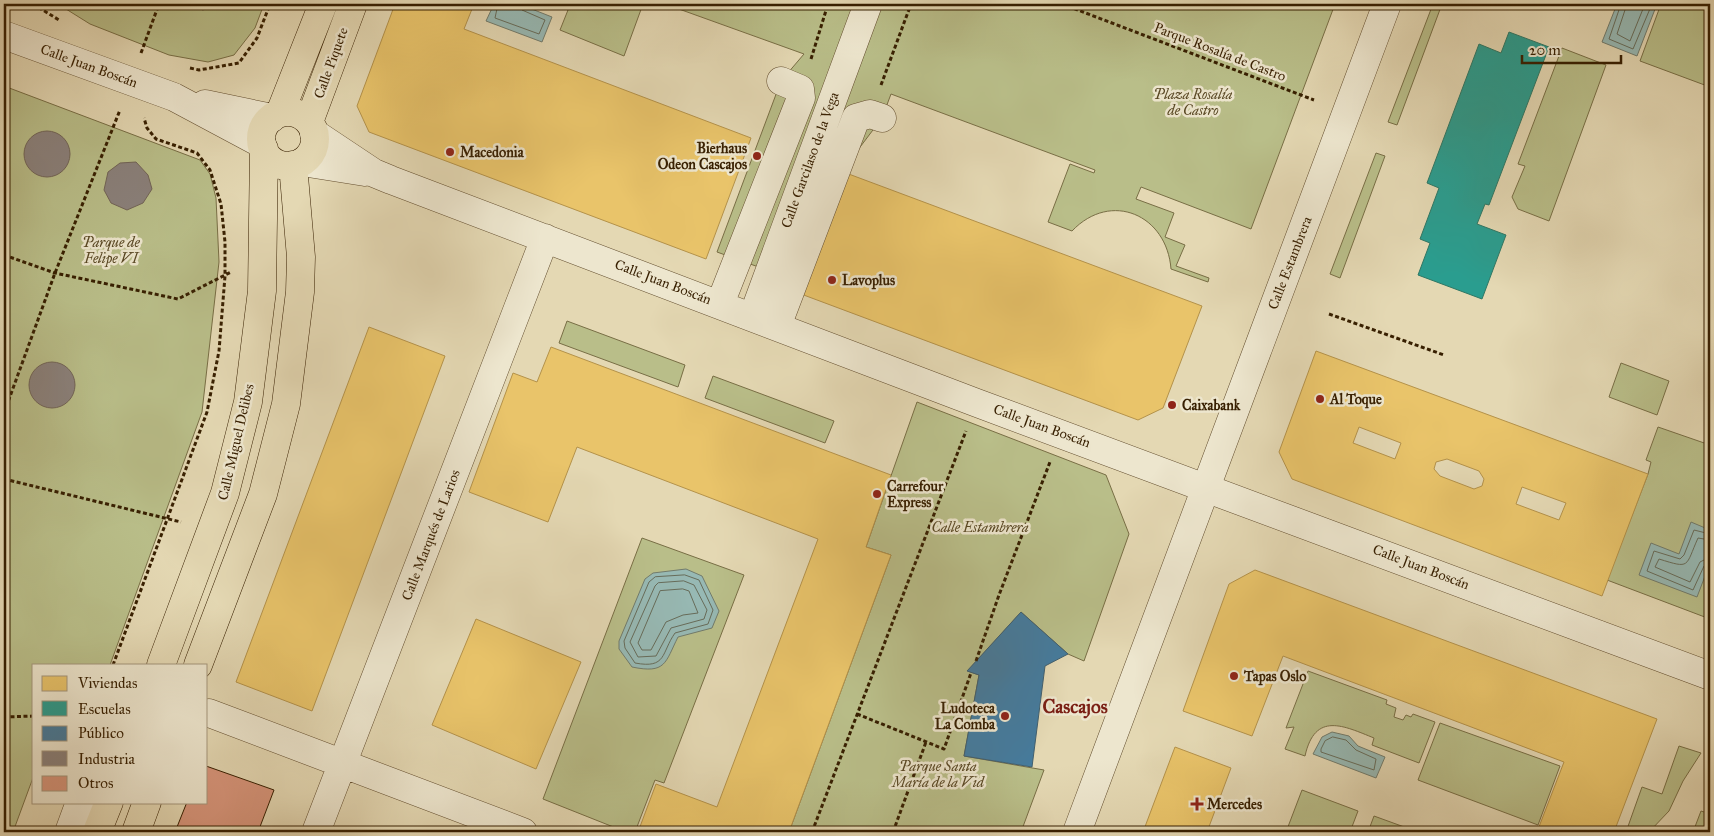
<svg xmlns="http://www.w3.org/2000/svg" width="1714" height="836" font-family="'IM FELL Great Primer',serif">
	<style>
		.green { fill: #b9be89; stroke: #786e45 }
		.water { fill: #97b9b4; stroke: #717b6c }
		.homes { fill: #e9c46a; stroke: #b4924a; fill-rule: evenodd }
		.schools { fill: #2a9d8f; stroke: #2e7764 }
		.public { fill: #457b9d; stroke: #415f6e }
		.industry { fill: #8a817c; stroke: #716457 }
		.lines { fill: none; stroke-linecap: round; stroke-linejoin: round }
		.shore { stroke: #676c5a; stroke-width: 1 }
		.building { fill: #d7957b; stroke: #371f01 }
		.minor-casing { stroke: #624d2e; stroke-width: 29 }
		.major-casing { stroke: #371f01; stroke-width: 29 }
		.path { stroke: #371f01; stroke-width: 3; stroke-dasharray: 4 2.5; stroke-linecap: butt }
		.minor { stroke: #ede6ce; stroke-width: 28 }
		.major { stroke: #e4d8b3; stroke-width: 28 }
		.poi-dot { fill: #8f2418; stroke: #ede6ce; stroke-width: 2 }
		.labels { text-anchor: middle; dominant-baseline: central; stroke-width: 5; stroke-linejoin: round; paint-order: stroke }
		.street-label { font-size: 14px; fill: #371f01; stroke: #ede6ce }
		.park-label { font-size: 14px; font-style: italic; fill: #584723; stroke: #ede6ce }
		.poi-label { font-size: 14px; font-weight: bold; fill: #371f01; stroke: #ede6ce; text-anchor: start }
		.district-label { font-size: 19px; font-weight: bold; fill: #7a1f14; stroke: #ede6ce }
	</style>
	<rect width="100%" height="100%" fill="#e4d8b3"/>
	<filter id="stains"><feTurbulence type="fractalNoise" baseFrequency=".004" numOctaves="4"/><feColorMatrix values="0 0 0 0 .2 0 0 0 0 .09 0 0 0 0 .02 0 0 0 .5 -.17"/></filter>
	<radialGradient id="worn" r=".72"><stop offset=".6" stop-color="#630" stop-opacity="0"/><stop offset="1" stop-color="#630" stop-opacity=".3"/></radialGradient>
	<path class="green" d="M58,4H264L255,28L234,55L208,62L169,55L90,24Z
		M552,4H643L624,56L560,30L568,10Z
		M665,4H1335L1251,229L1141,187L1136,199L1174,213L1165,237L1185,245L1176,266L1209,278L1208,282L1171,269C1167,215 1111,190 1072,231L1048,222L1070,164L1094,173L1095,170L891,94L882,118L842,171L800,282L717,252L781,81L804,54Z
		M1433,4H1442L1397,125L1388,122Z
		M1661,4H1696L1710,9V87L1640,61Z
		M1562,48L1606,65L1549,221L1518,209L1512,197L1525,166L1518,164Z
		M4,86L200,160L210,174L216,198L219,262L202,412L110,665H34V775L13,832H4Z
		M1376,153L1385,156L1340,278L1330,274Z
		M567,321L685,365L678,387L559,343Z
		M1621,363L1669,381L1657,415L1609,397Z
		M713,376L834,421L825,443L705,398Z
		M917,402L1106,475L1129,534L1084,661L1068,654L1021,612L968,671L979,675L964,756L1044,770L1021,832H789L891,555L866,547Z
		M1658,427L1710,445V619L1607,580L1648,474L1651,462L1646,460Z
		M642,538L744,575L664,783L655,780L635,832H626L543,799Z
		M1308,671L1387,700L1386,704L1396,708L1394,717L1403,720L1406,715L1411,717L1413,714L1435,722L1419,763L1372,745L1374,738C1344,726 1315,711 1305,756L1285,749L1294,727L1286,728Z
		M1440,723L1560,766L1538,825L1418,780Z
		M1679,746L1701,753L1683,781L1669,811L1649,832H1626L1642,787L1662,794Z
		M1302,790L1358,811L1350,832H1286Z
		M1701,811L1710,814V832H1693Z
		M1374,816L1418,832H1368Z"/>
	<path class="water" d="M494,4H519L552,17L542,42L486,21Z
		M1617,4H1657L1637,56L1602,42Z
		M1691,522L1710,530V563L1697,597L1639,575L1651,543L1679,554Z
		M686,569L702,576L719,611L712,628L678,637C665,663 666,674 632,667L619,649V641L645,579L653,573Z
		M1332,732L1349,736L1358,746L1385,757L1376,778L1313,754L1322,737Z"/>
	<path class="homes" d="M395,4H474L464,29L751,138L706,259L369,132L357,106Z
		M846,173L1202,306L1163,408L1138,420L801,294Z
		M369,327L445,356L312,711L236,682Z
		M551,347L891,475L866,547L891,555L789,832H638L656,784L717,807L818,539L577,447L548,522L469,492L513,373L537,382Z
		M1316,351L1648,474L1602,596L1292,479L1279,452ZM1359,427L1401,443L1395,459L1353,443ZM1447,459L1479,471L1484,479L1482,486L1474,489L1440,476L1434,469L1436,462ZM1522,487L1566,503L1559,520L1516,504Z
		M1255,570L1657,719L1614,832H1537L1564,762L1283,656L1252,736L1183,711L1229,584Z
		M476,619L581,662L536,769L432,725Z
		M1175,747L1231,768L1207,832H1143Z"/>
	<path class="schools" d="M1509,32L1549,47L1489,205L1485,204L1477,224L1506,235L1482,299L1418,275L1430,243L1420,239L1439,188L1427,183L1479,44L1501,53Z"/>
	<path class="public" d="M1021,612L1068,654L1045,666L1032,767L964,756L979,675L967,671Z"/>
	<path class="industry" d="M186,4H217L203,10Z
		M24 154a23 23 0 1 1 46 0a23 23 0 1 1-46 0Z
		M136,162L148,175L152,189L143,203L127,210L111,203L104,190L108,172L120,163Z
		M29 385a23 23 0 1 1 46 0a23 23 0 1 1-46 0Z"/>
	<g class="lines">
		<path class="shore" d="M498,4L495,18L539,34L545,20L522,10L519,4
			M1621,4L1609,39L1633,49L1652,4
			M1627,4L1617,34L1630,41L1645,4
			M1710,534L1694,530L1684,555L1680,559L1654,551L1647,571L1693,590L1704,566L1710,564
			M1710,540L1698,538C1685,567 1691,569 1659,559L1655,567L1690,582L1700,562L1710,557
			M685,575L699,580L713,610L708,624L675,633C661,653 667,669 635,663L625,648L624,641L649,582L655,577Z
			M684,581L694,585L707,610L704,619L671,628L656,656L638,657L630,642L655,586L658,583Z
			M683,589L689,591L698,613L683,615L666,622L651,650H642L638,643L660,591Z
			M1333,737L1346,740L1356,750L1376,759L1374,770L1321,752V749L1325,741Z"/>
	</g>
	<path class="building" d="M206,766L274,790L258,832H175L187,802H206Z"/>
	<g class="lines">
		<g class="minor-casing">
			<path id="minor" d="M4,35L174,97L262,144
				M205,104L272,118
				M314,133L374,173L391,180L977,403L1710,676
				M302,162L365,172
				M720,304L801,98L800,89L781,81
				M753,316L868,4
				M777,326L856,118L870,114L882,118
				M209,713L523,832
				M69,832L80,802
				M316,832L545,238
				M1077,832L1387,4"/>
		</g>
		<g class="major-casing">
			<path id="major" d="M261 139a27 27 0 1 1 54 0a27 27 0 1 1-54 0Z
				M280,113L323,4
				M309,122L353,4
				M161,665L225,493L248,402L262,291L264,149
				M198,665L263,494L286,404L300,292L301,257L293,165
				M97,832L109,802
				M136,832L147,802"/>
		</g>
		<path class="path" d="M33,4L59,20
			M1062,4L1314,100
			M141,53L159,4
			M811,59L828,4
			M190,68L199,70L239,63L257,38L270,4
			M881,85L911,4
			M4,255L55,273L178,299L231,272
			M1329,314L1444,355
			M4,413L55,273L120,110
			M4,479L181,522
			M976,661L999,595L1050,462
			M113,665L207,412L219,351L225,276V242L221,204L210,170L197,153L156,139L147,128L144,118
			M857,714L944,749L971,673
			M4,717L34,716
			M812,832L966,431
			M893,832L926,742"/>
		<use href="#minor" class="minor"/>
		<use href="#major" class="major"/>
	</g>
	<g class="poi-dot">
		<circle cx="450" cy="152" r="5"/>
		<circle cx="757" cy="156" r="5"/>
		<circle cx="832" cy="280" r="5"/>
		<circle cx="1320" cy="399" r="5"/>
		<circle cx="1172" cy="405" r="5"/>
		<circle cx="877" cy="494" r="5"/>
		<circle cx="1234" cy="676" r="5"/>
		<circle cx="1005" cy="716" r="5"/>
		<path d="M1194.5 796.5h5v5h5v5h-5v5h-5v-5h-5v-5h5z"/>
	</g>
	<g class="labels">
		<g class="street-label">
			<text transform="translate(1220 52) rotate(21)">Parque Rosalía de Castro</text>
			<text transform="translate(331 63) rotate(-70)">Calle Piquete</text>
			<text transform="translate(89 66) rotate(20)">Calle Juan Boscán</text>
			<text transform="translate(810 160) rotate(-70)">Calle Garcilaso de la Vega</text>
			<text transform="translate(1290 263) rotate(-69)">Calle Estambrera</text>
			<text transform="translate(663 282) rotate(21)">Calle Juan Boscán</text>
			<text transform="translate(1042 426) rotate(20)">Calle Juan Boscán</text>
			<text transform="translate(236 442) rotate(-77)">Calle Miguel Delibes</text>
			<text transform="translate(431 535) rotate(-69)">Calle Marqués de Larios</text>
			<text transform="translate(1421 567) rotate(21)">Calle Juan Boscán</text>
		</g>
		<g class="park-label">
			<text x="1193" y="94">Plaza Rosalía<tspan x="1193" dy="16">de Castro</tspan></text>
			<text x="111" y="242">Parque de<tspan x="111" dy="16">Felipe VI</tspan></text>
			<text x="980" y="527">Calle Estambrera</text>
			<text x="938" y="766">Parque Santa<tspan x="938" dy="16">María de la Vid</tspan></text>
		</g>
		<g class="poi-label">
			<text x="747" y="148" text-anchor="end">Bierhaus<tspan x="747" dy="16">Odeon Cascajos</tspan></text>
			<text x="460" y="152">Macedonia</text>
			<text x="842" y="280">Lavoplus</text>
			<text x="1330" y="399">Al Toque</text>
			<text x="1182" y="405">Caixabank</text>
			<text x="887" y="486">Carrefour<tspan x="887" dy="16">Express</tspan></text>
			<text x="1244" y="676">Tapas Oslo</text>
			<text x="995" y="708" text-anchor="end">Ludoteca<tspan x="995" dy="16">La Comba</tspan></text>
			<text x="1207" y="804">Mercedes</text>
		</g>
		<g class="district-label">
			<text x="1075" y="706">Cascajos</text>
		</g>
	</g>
	<rect width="1714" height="836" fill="none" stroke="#e4d8b3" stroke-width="20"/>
	<rect x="5" y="5" width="1704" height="826" fill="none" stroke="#371f01" stroke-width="2.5"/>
	<rect x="10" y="10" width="1694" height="816" fill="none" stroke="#371f01"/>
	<rect x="32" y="664" width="175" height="140" fill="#ede6ce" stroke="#a4967c"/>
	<rect x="42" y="676" width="25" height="15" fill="#e9c46a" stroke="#a4967c"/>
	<text x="78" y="688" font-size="15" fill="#371f01">Viviendas</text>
	<rect x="42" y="701" width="25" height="15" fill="#2a9d8f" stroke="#a4967c"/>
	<text x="78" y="714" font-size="15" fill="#371f01">Escuelas</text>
	<rect x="42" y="726" width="25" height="15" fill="#457b9d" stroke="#a4967c"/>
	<text x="78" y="738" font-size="15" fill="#371f01">Público</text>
	<rect x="42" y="751" width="25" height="15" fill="#8a817c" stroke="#a4967c"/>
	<text x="78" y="764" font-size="15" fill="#371f01">Industria</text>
	<rect x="42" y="776" width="25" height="15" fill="#d7957b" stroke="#a4967c"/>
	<text x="78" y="788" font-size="15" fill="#371f01">Otros</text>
	<path d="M1522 55v8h99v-8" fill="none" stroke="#371f01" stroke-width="2.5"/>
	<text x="1529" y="55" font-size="15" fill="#371f01" stroke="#ede6ce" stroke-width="4" paint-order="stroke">20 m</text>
	<rect width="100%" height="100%" filter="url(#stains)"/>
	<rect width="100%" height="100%" fill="url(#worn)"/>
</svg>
